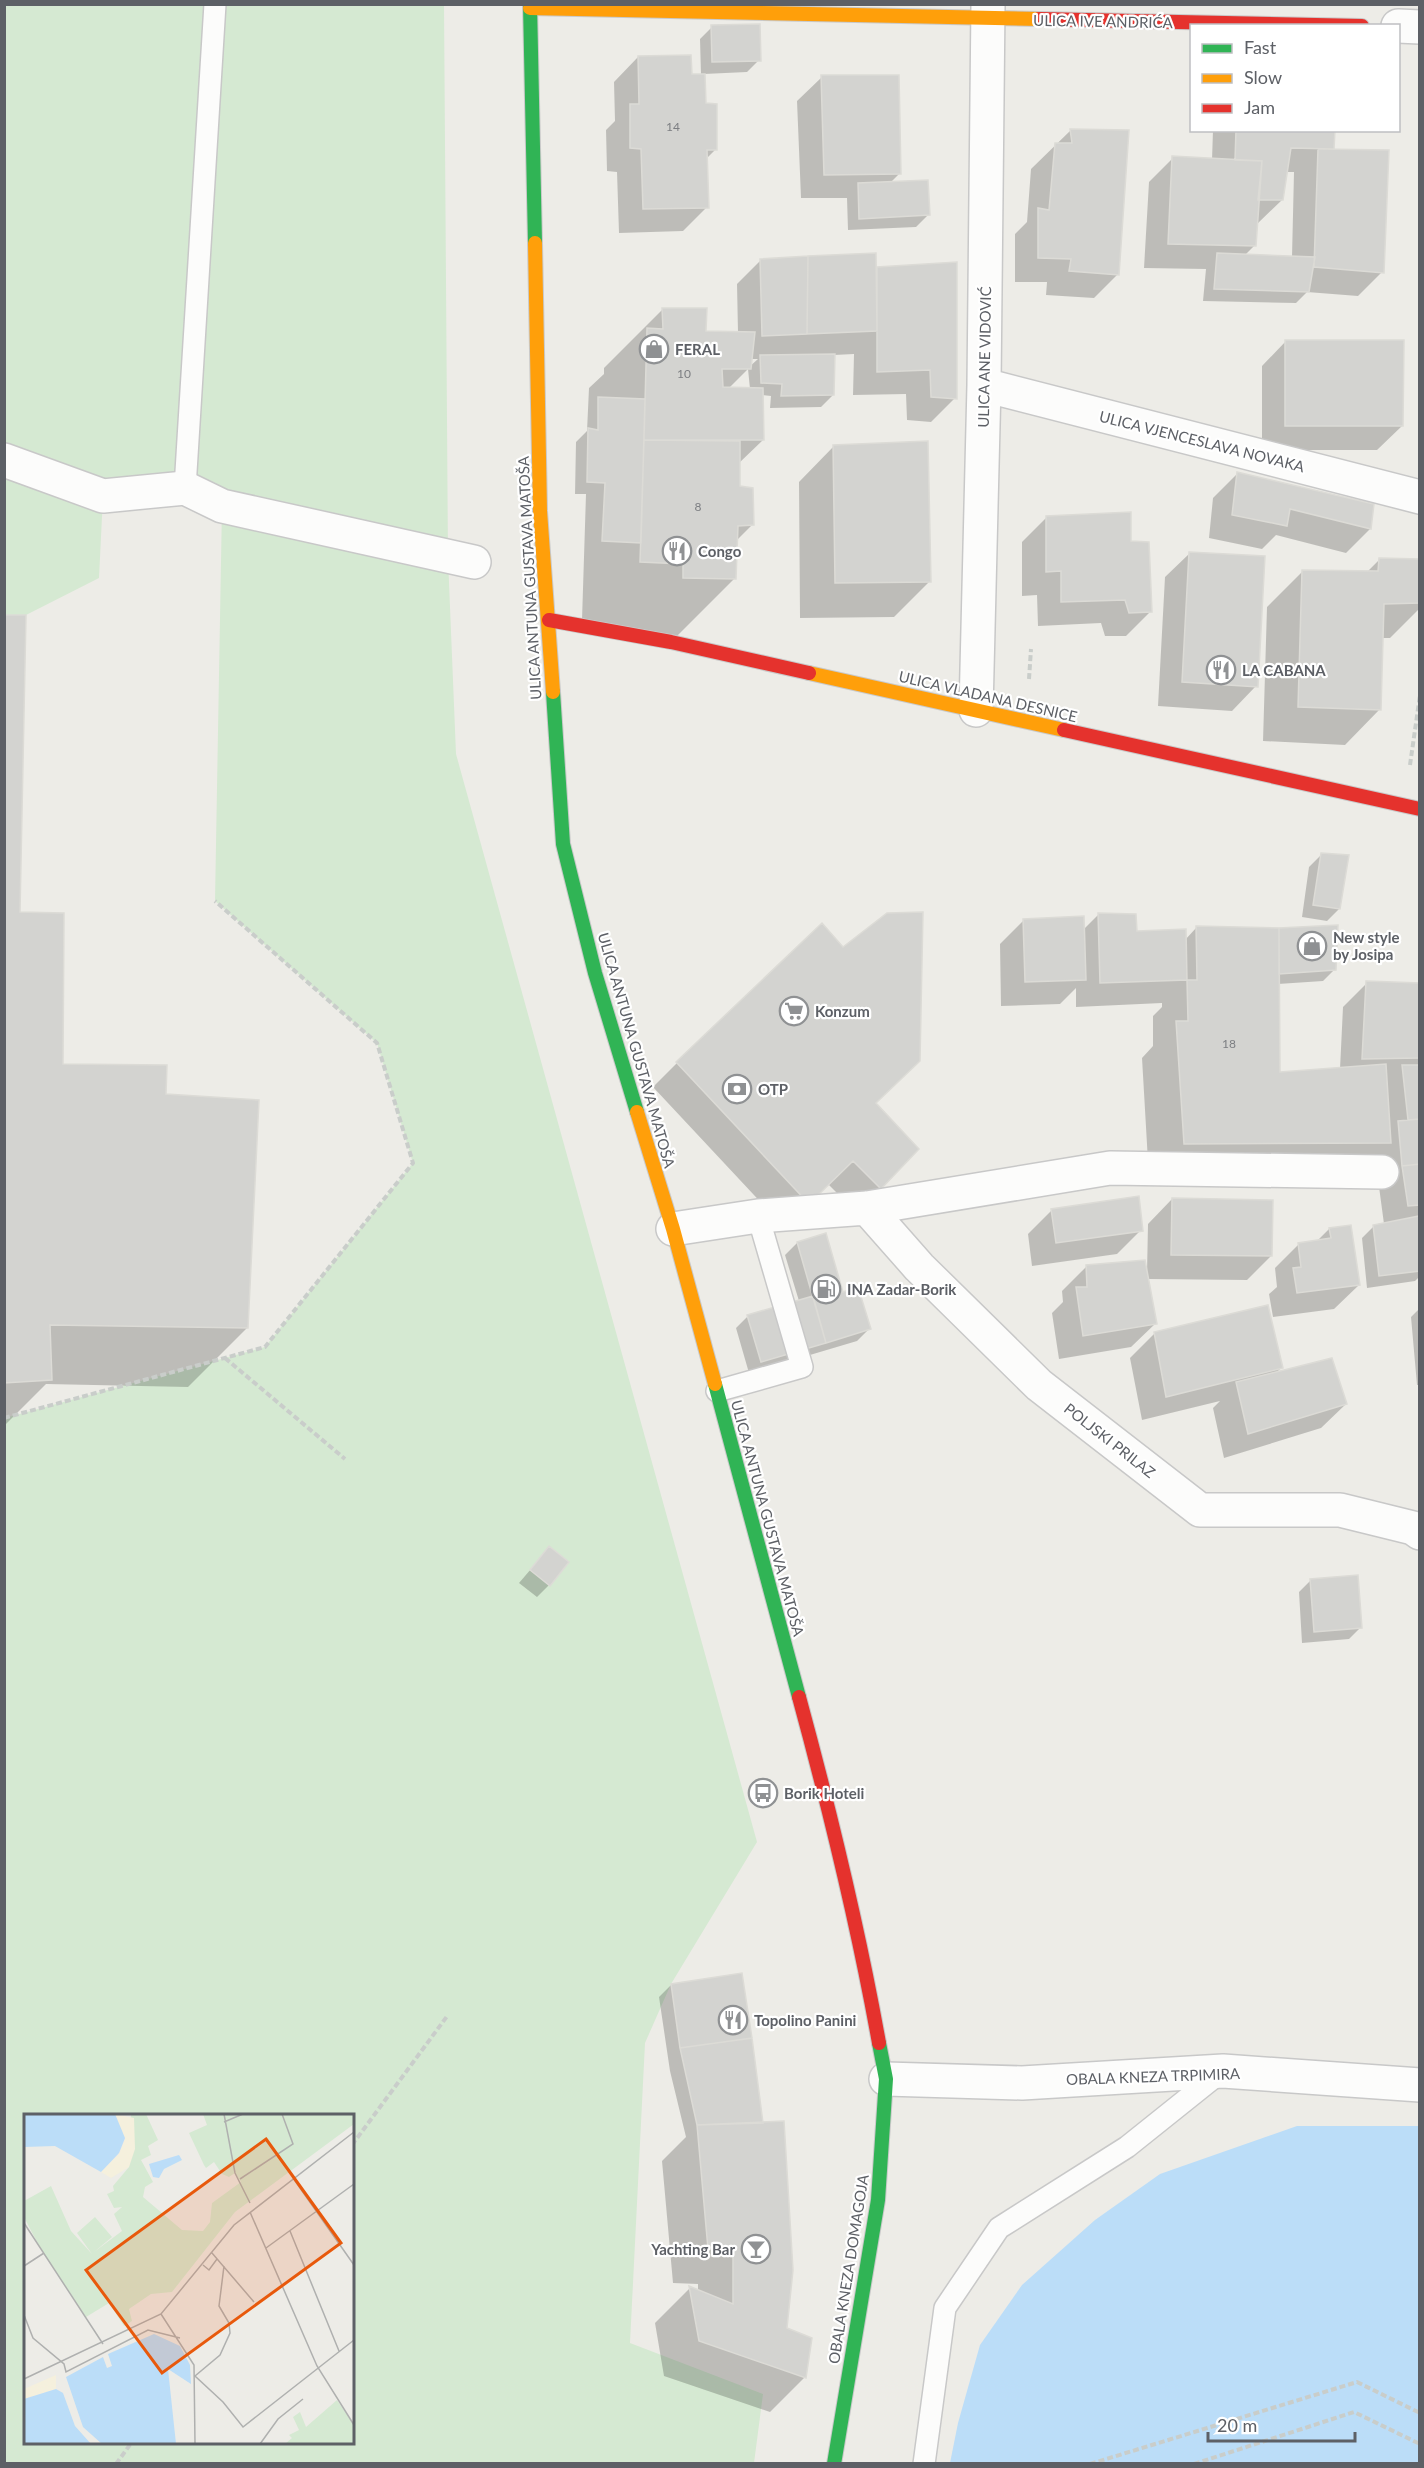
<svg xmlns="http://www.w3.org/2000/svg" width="1424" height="2468" font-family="Lato,sans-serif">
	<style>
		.green { fill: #d5e9d2; fill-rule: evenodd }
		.water { fill: #bbddf8 }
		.shadow { fill: #0003; fill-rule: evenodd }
		.building { fill: #d3d3d0; stroke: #dcdbd6; stroke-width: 1.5 }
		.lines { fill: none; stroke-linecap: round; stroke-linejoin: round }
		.lane-casing { stroke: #c8c8c8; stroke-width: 24 }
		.street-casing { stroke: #c8c8c8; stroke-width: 36 }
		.fast-casing { stroke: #c9c9c9; stroke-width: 16 }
		.slow-casing { stroke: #c9c9c9; stroke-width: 16 }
		.jam-casing { stroke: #c9c9c9; stroke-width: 16 }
		.path { stroke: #c9cdca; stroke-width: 4; stroke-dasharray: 6 3; stroke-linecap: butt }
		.lane { stroke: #fcfcfb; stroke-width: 21 }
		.street { stroke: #fcfcfb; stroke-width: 33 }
		.fast { stroke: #30b455; stroke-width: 14 }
		.slow { stroke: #ff9f0a; stroke-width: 14 }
		.jam { stroke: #e5322d; stroke-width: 14 }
		.labels { text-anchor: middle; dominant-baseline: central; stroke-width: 4.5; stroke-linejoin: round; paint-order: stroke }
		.number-label { font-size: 12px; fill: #7c7e82 }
		.street-label { font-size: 15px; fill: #5d6066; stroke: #fff }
		.poi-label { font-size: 15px; font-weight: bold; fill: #5d6066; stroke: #fff; text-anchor: start }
		.inset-road { fill: none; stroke: #afb0af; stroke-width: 1.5 }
		.view { fill: #e8590c; fill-opacity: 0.15; stroke: #e8590c; stroke-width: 3 }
		.inset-edge { fill: none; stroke: #5d6066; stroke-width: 3 }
	</style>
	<rect width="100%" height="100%" fill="#edece7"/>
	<path class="green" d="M5,5H444L448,558L456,754L757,1842L671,1984L645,2043L630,2343L763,2394L754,2463H5V1418L265,1347L413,1163L377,1043L215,901L222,506L103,496L99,578L26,615H5ZM26,2116H352V2442H26Z"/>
	<path class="water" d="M1297,2126H1419V2463H950L958,2423L980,2345L1022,2285L1095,2220L1160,2174Z"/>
	<path class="shadow" d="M712,27L759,60L747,72L704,74V105L715,150L706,159L707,207L683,231L619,233L617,172L607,171L606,130L615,121L614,82L638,57L691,75H701L700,39Z
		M822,77L900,173L890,183L928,215L916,227L848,230L847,198H801L797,101Z
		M1071,130L1118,274L1094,298L1046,295L1047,282H1015V234L1027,222L1031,169Z
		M1213,130H1333V151L1382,272L1358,296L1307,292L1296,303L1203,301L1206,269L1144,268L1149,182L1173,158L1212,160ZM1286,172H1294L1292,257L1244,256L1255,245L1257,224L1282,200Z
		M761,260L876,268L956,264L955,398L931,422L907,420L906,394L853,395L854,354L834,355L833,395L821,407L770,408L771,396L761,395L763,440L738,464V488L753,524L736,541L735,578L676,637L582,620L586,494H575L576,442L587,431L589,388L604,374V368L663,309L705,333H738L737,284ZM750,359H758L749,367ZM748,369L750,389H728Z
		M1286,341L1402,426L1377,450H1262V366Z
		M834,446L929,582L894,617L800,618L799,482Z
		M1238,473L1372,505L1370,529L1346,553L1276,535L1262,549L1209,538L1213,498Z
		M1046,518L1130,543L1150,612L1126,636H1105L1101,623L1038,626L1037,595L1022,596V542Z
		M1190,553L1256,686L1232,711L1158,706L1165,577Z
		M1379,560H1420V608L1390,638H1381L1380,709L1345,745L1263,741L1267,607L1302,572L1366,573Z
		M4,616L18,913L62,1066L165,1096L247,1328L188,1387L46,1384L4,1426Z
		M1321,855L1339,909L1327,921L1302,917L1309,867Z
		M1099,914L1135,933L1185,940L1196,928L1335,969L1323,981L1278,984L1279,1074L1340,1069L1343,1007L1367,983L1420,985V1276L1415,1281L1367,1288L1362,1238L1374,1226L1384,1224L1375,1157L1149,1179L1142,1058L1153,1046V1016L1162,1007V1003L1076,1007V988L1060,1004L1001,1006L1000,944L1024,920L1083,930Z
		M677,1063L875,1103L880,1188L856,1212L828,1184L784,1227L653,1087Z
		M1172,1199L1271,1256L1247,1280L1147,1279L1156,1323L1131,1347L1059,1359L1052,1313L1063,1302L1062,1291L1086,1267L1147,1273L1148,1224Z
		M1052,1210L1141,1230L1117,1254L1032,1266L1028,1234Z
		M1329,1229L1359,1285L1334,1309L1273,1317L1269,1294L1277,1287L1275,1268L1299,1244L1316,1242Z
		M797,1243L869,1329L857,1341L749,1373L736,1328L748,1316L799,1301L785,1255Z
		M1420,1308V1385H1417L1411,1317Z
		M1155,1333L1281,1368L1275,1374L1346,1404L1321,1428L1224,1458L1213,1408L1220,1401L1142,1420L1130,1358Z
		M549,1548V1585L537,1597L519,1583Z
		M1311,1580L1361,1627L1349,1639L1302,1643L1299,1592Z
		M671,1985L762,2124L785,2329L805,2377L770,2412L664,2376L655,2323L690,2288L698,2292V2284L673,2283L662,2161L686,2137L670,2071L659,1997Z"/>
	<path class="building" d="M760,24L761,61L712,62L711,25Z
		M691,55L692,74H705L706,103L717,104V150H707L709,208L643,209L641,149L630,148V104H639L638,56Z
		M821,75H899L901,174L824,175Z
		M1070,129L1129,130L1119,275L1069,271L1071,259L1038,258V208L1049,210L1055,143H1072Z
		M1236,130H1335L1334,149L1291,148L1283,200H1258L1262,161L1235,160Z
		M1318,149L1389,150L1384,273L1314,267Z
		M1172,156L1262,161L1256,246L1168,244Z
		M928,180L930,215L859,219L858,183Z
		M876,253L877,331L807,334L808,256Z
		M1217,253L1315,257L1309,292L1214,289Z
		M808,256L807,334L762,336L760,259Z
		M957,262V399L931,397L930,370L877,372V267Z
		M662,308H707L706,331L755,332L751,369H722L723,387L763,388L764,440H644L647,328L663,329Z
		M1285,340H1404L1403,426H1285Z
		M835,354L834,395L781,396L782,384L761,383L760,355Z
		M598,397L645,399L641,543L602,541L605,483L587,482L588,428L598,430Z
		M644,440L740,441V486L753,488L754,525L738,526L736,579L683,578V564L640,562Z
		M928,441L931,582L835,583L833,445Z
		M1237,472L1374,504L1371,529L1290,509L1287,526L1232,515Z
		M1131,512V541L1149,542L1152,612L1129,613L1125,600L1061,602V571L1046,572V516Z
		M1189,552L1265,556L1258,687L1182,682Z
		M1379,558L1420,559V603L1384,604L1381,710L1298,707L1302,570L1378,571Z
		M4,615H26L20,912L64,913L63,1064L167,1065L166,1094L259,1100L248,1328L50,1325L52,1380L4,1383Z
		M1321,853L1349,855L1340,909L1313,905Z
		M923,912L920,1061L876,1103L919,1149L881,1189L853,1161L809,1204L676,1062L822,923L843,947L887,913Z
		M1098,913L1136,914L1137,931L1186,929L1187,980L1100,983Z
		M1084,916L1086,980L1025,982L1023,919Z
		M1338,925L1336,970L1279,974V928Z
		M1196,926L1279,928L1280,1072L1386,1064L1391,1143L1184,1144L1176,1021H1188L1187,980H1197Z
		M1366,981L1420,983V1058L1362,1059Z
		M1402,1065H1420V1119L1408,1120Z
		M1420,1119V1164L1402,1166L1398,1121Z
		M1420,1164V1205L1408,1206L1402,1166Z
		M1139,1196L1143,1231L1056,1243L1051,1209Z
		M1172,1198L1273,1200L1272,1256L1171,1255Z
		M1419,1216L1420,1271L1379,1276L1373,1225Z
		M1351,1225L1360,1285L1297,1293L1293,1268L1301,1267L1298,1243L1331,1238L1329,1228Z
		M826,1233L843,1292L858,1287L871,1329L826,1343L797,1242Z
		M1145,1260L1157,1324L1083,1336L1076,1287H1087L1086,1265Z
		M813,1296L826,1343L761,1362L747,1315Z
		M1268,1305L1283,1368L1166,1397L1154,1332Z
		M1332,1358L1347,1404L1248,1434L1236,1382Z
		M549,1546L569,1562L550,1586L530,1570Z
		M1358,1575L1362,1628L1314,1632L1310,1579Z
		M742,1973L752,2038L680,2048L671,1984Z
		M752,2038L763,2123L697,2125L680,2048Z
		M784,2121L793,2270L787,2328L812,2338L806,2378L699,2341L689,2286L733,2304V2250L708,2249L697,2125Z"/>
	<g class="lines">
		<g class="lane-casing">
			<path id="lane" d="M185,488L215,4
				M717,1391L802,1367L758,1216
				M924,2464L945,2308L999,2228L1127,2147L1222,2071"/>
		</g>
		<g class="street-casing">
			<path id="street" d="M1398,26L1420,27
				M984,385L1420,497
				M4,460L103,496L185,488L222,506L474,562
				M976,710L984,385L988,4
				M867,1208L919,1267L1039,1385L1200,1510H1340L1413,1528L1420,1533
				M673,1229L758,1216L867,1208L1110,1168L1382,1172
				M886,2079L1022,2083L1223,2071L1420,2085"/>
		</g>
		<g class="fast-casing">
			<path id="fast" d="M530,4L535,243
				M553,692L563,844L595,973L637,1112
				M715,1384L799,1697
				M834,2464L878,2200L886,2079L879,2043"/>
		</g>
		<g class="slow-casing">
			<path id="slow" d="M530,8L1039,19
				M535,243L540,511L553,692
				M809,673L1064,730
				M637,1112L673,1229L715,1384"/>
		</g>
		<g class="jam-casing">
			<path id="jam" d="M1039,19L1362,26
				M549,620L671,642L809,673
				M1064,730L1420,809
				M799,1697C830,1811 858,1926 879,2043"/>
		</g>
		<path class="path" d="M1029,679L1031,649
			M1410,765L1420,695
			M225,1358L345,1459
			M4,1418L265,1347L413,1163L377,1043L215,901
			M352,2145L448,2015
			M116,2464L132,2442
			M1090,2464L1357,2382L1420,2413
			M1194,2464L1354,2412L1420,2444"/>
		<use href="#lane" class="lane"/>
		<use href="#street" class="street"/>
		<use href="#fast" class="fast"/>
		<use href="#slow" class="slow"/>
		<use href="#jam" class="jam"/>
	</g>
	<defs>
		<g id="shop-ring" transform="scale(1.5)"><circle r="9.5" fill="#fff" stroke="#8f9193" stroke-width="1.5"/><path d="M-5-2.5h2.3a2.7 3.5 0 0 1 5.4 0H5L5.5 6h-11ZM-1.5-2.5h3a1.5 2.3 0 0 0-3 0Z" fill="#8f9193"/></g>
		<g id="restaurant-ring" transform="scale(1.5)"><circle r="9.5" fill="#fff" stroke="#8f9193" stroke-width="1.5"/><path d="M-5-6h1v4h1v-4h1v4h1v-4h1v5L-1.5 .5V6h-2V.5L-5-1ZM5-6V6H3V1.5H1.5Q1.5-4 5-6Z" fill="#8f9193"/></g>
		<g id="supermarket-ring" transform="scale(1.5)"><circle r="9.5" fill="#fff" stroke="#8f9193" stroke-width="1.5"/><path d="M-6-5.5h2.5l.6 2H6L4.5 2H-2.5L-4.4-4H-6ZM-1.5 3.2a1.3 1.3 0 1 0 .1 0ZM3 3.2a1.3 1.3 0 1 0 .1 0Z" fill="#8f9193"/></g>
		<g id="bank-ring" transform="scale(1.5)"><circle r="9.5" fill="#fff" stroke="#8f9193" stroke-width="1.5"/><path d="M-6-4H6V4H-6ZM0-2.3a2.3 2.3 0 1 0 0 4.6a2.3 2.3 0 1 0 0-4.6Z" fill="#8f9193"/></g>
		<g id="fuel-ring" transform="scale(1.5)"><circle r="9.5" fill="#fff" stroke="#8f9193" stroke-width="1.5"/><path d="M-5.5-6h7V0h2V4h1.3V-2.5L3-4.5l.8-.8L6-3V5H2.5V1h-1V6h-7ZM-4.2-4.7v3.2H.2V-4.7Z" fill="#8f9193"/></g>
		<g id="bus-ring" transform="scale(1.5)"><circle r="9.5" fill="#fff" stroke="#8f9193" stroke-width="1.5"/><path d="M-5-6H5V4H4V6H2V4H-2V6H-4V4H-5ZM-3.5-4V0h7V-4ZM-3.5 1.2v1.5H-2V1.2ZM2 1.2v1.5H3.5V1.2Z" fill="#8f9193"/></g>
		<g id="bar-ring" transform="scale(1.5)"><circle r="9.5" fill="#fff" stroke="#8f9193" stroke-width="1.5"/><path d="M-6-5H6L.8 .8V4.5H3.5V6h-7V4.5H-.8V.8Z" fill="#8f9193"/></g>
	</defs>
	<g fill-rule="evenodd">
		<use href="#shop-ring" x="654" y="349"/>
		<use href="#restaurant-ring" x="677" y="551"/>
		<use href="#restaurant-ring" x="1221" y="670"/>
		<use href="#shop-ring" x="1312" y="946"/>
		<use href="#supermarket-ring" x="794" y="1011"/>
		<use href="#bank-ring" x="737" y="1089"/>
		<use href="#fuel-ring" x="826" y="1289"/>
		<use href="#bus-ring" x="763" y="1793"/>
		<use href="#restaurant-ring" x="733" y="2020"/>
		<use href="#bar-ring" x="756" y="2249"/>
	</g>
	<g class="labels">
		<g class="number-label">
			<text x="673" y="126">14</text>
			<text x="684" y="373">10</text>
			<text x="698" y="506">8</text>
			<text x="1229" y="1043">18</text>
		</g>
		<g class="street-label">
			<text transform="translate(1103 21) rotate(1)">ULICA IVE ANDRIĆA</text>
			<text transform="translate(984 357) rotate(-89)">ULICA ANE VIDOVIĆ</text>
			<text transform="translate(1202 441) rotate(14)">ULICA VJENCESLAVA NOVAKA</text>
			<text transform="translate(529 578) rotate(-93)">ULICA ANTUNA GUSTAVA MATOŠA</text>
			<text transform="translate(988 696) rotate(13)">ULICA VLADANA DESNICE</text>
			<text transform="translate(637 1050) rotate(74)">ULICA ANTUNA GUSTAVA MATOŠA</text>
			<text transform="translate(1110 1440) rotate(38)">POLJSKI PRILAZ</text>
			<text transform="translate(768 1518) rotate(75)">ULICA ANTUNA GUSTAVA MATOŠA</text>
			<text transform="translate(1153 2076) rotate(-2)">OBALA KNEZA TRPIMIRA</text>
			<text transform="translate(848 2269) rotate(-81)">OBALA KNEZA DOMAGOJA</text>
		</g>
		<g class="poi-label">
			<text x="675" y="349">FERAL</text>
			<text x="698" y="551">Congo</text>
			<text x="1242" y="670">LA CABANA</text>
			<text x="1333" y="937">New style<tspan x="1333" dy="17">by Josipa</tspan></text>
			<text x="815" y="1011">Konzum</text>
			<text x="758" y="1089">OTP</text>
			<text x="847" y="1289">INA Zadar-Borik</text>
			<text x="784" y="1793">Borik Hoteli</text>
			<text x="754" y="2020">Topolino Panini</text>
			<text x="735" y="2249" text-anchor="end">Yachting Bar</text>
		</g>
	</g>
	<g transform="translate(24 2114)">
		<rect width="330" height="330" fill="#edece7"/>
		<path d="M107,0H122L134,26L124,32L127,41L117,46L129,68L121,73L119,83L158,116L179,117L186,108L188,89L217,68L211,59L205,63L198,60L190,48L182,54L180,51L165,19L183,11L179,0H330V10L211,98L148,178L127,180L105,195L108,207L100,212L85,189L62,203L16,134L0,103V87L27,72L47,117L68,140L53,119L71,103L88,123L70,138L98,117L90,100L98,93L90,94L83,80L90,77L89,72L105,53ZM313,286L330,311V330H261L268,324L265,321L275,316L269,303L276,298L282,313Z" fill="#d5e9d2"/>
		<path d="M91,0L110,4L111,35L105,53L87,64L77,58L95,40L101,25ZM32,261V275L0,285V275Z" fill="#f5f0dd"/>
		<path d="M0,0H91L101,24L95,39L77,58L31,32L0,33ZM155,41L158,46L140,55L135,64L129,63L125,50ZM130,220L156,232L166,251L167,270L144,255L152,330H78L59,313L42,263L79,243L83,254L88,252L84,240ZM32,275L39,279L51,312L67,330H0V285Z" fill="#bbddf8"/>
		<path class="inset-road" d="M200,0L211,59L226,89M200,8L219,0M269,64L330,151M216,65L269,30L258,0M226,98L293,252L330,311M0,109L79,230M266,117L315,237M242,134L330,70M188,139L230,188M179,151L185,156L193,145M0,152L20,139M200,152L195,192L205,209L206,219L196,241L171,262L199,288L219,313L330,226M137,200L170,251L171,330M0,201L9,224L40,250L42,258L124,216L156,224M0,265L137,200L210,111L330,18M236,330L254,305L279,285"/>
		<path class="view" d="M242,25L317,129L138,259L62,156Z"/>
		<rect width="330" height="330" class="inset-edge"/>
	</g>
	<rect width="1424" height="2468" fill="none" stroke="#5d6066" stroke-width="12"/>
	<rect x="1190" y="24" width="210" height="108" fill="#ffffff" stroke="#bebfc2" stroke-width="1.5"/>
	<rect x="1202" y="44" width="30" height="9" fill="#30b455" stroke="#bebfc2" stroke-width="1.5"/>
	<text x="1244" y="54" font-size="18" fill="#5d6066">Fast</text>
	<rect x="1202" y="74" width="30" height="9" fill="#ff9f0a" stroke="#bebfc2" stroke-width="1.5"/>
	<text x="1244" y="84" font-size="18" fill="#5d6066">Slow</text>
	<rect x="1202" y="104" width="30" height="9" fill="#e5322d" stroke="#bebfc2" stroke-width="1.5"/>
	<text x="1244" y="114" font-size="18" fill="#5d6066">Jam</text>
	<path d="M1208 2432v9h147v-9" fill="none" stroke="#5d6066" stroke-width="3"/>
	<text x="1217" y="2432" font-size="18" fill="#5d6066" stroke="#ffffff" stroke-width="4.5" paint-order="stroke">20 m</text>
</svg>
